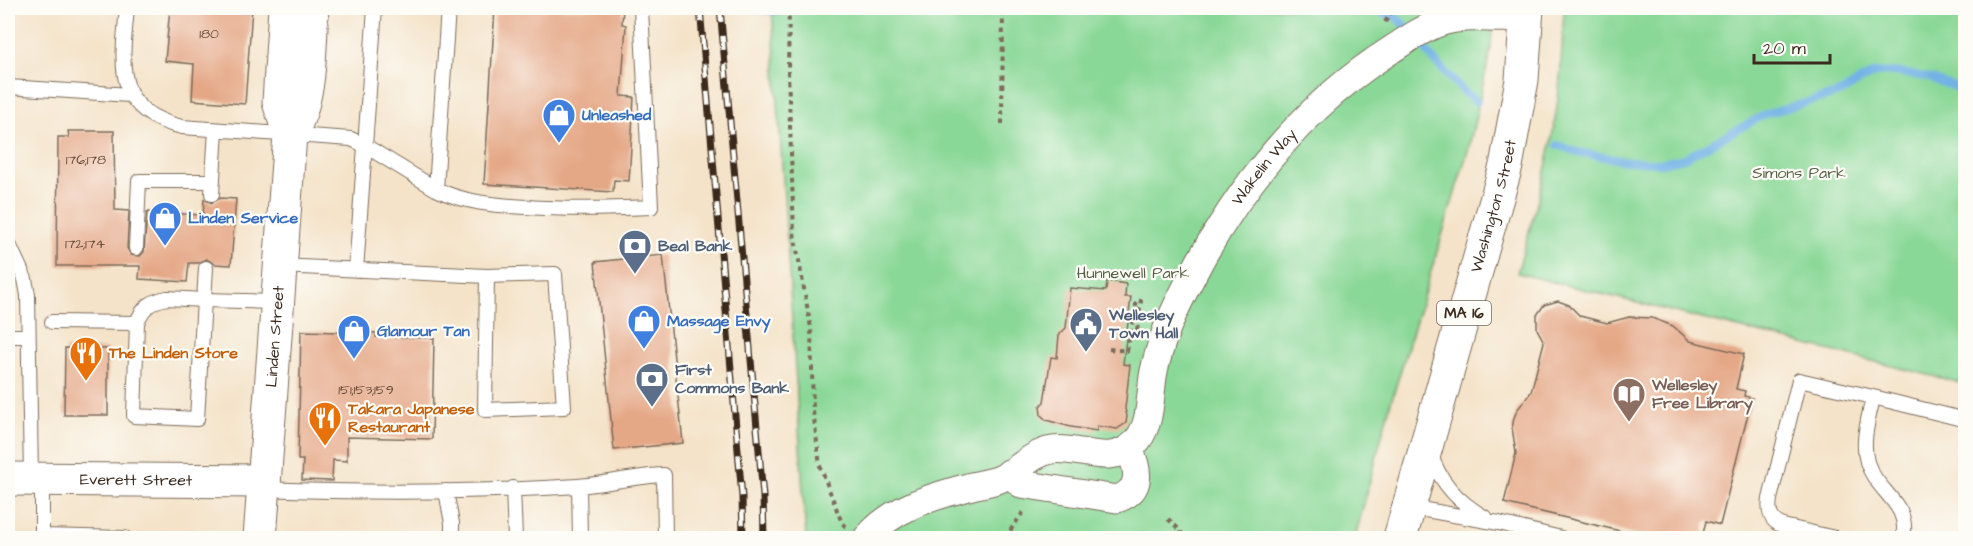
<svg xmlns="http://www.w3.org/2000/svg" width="1973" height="546" font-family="'Architects Daughter',sans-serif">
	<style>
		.green { fill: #8ad897; stroke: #62815a; stroke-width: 1.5 }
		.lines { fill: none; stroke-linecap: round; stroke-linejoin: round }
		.stream { stroke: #72b2e6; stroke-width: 8 }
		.building { fill: #e5a887 }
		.service-casing { stroke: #7c6b5a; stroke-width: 16 }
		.minor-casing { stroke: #7c6b5a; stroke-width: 29 }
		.tertiary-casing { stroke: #7c6b5a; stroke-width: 35 }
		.primary-casing { stroke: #7c6b5a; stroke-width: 35 }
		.path { stroke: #7c6b5a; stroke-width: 4; stroke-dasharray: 4.5 4.5; stroke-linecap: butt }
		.service { stroke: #fff; stroke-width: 14 }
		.minor { stroke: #fff; stroke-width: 27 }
		.tertiary { stroke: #fff; stroke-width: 33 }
		.primary { stroke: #fff; stroke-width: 33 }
		.rail-casing { stroke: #3b2a1e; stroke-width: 7 }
		.rail { stroke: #fdfcf7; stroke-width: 4.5; stroke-dasharray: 14; stroke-linecap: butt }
		.labels { text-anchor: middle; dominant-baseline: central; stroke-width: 4.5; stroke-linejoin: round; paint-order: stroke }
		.number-label { font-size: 14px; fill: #664a38 }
		.shield { fill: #fdfcf7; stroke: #75695f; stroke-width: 1.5 }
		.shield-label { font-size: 15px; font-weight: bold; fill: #3b2a1e }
		.shop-label { font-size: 16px; font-weight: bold; fill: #366cbe; stroke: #fdfcf7; text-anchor: start }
		.street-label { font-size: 16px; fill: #3b2a1e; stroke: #fdfcf7 }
		.park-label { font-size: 16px; fill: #535e42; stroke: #fdfcf7 }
		.service-label { font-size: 16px; font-weight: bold; fill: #4e5e75; stroke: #fdfcf7; text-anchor: start }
		.food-label { font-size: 16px; font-weight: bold; fill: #c56008; stroke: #fdfcf7; text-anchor: start }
		.education-label { font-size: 16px; font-weight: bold; fill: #785e54; stroke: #fdfcf7; text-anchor: start }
	</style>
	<rect width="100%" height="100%" fill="#fdfcf7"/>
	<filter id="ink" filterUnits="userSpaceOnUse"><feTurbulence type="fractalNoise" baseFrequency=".0167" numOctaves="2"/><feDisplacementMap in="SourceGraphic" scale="12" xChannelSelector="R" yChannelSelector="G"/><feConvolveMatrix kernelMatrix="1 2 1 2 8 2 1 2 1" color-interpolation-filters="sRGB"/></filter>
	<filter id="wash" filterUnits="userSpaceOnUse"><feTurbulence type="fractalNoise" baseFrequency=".008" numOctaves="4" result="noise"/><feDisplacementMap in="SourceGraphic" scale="24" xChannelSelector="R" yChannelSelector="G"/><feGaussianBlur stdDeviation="1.35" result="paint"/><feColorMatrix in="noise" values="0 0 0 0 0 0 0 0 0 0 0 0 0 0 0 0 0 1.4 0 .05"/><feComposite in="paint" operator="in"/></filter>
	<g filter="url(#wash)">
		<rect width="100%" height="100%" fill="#f4e3c9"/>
		<path class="green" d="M772,8H1493L1491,48L1469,147L1388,412L1355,538H806Z
			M1564,8H1965V384L1517,273C1531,225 1546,176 1554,126C1561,87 1562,47 1564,8Z"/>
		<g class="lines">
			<path class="stream" d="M1368,8L1397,18L1404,24L1432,58L1465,93L1477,102
				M754,9L775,11L793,8
				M1558,145L1577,152L1627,161L1661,163L1685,158L1766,114L1840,93L1874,73L1894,72L1926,77L1966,91"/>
		</g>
		<g id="blocks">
			<path class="building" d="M170,8H252L245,104L192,100L194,64L165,61Z
				M495,8H623L622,24L626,25L621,96L634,97L629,181L614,180L613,192L484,184Z
				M68,131H114L115,210L129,211L127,248L131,255L140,256L144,252L147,212L203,215L204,199L212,203L220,198L236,199L231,265L214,264L207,259L198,263H189L187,282L139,279L140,266H57L58,137H69Z
				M663,255L683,443L614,450L595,262Z
				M1107,281L1126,284L1125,297H1131L1123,364L1130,365L1125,409L1127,416L1126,423L1117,429L1097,426V431L1071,427L1046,420L1041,415L1040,406L1044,402L1051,357L1057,358L1059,335L1066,328L1070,288L1106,291Z
				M1558,301L1569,305L1580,316L1607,323L1629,317L1652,318L1673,326L1690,341L1744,354L1736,389L1745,391L1744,396L1752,398L1720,525L1706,521L1702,538H1649L1504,503L1516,453L1512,428L1514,418L1517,410L1531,392L1544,342L1537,329V315L1544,305Z
				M301,331L377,333L376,337L434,338L432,439L347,437V461L333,460L332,481L302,480L303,460H298Z
				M65,348L108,349V415H64Z"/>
		</g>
	</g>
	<g filter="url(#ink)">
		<use href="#blocks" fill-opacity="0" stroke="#7c6b5a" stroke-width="1.5"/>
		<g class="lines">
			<g class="service-casing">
				<path id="service" d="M127,8C122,64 112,111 182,127L351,139L364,145L436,189L448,8
					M8,87L130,95
					M436,189C465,203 494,205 526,207C568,210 609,209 651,207L641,8
					M212,194L216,130
					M8,242L25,279L28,295L31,479
					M136,248L139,181H213
					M280,266L487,276L555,274L564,407L485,410L487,276
					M206,268L204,300L277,302
					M356,270L375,8
					M167,298L204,300L197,419L134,416L137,323C142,308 151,301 167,298Z
					M52,322L137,323
					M8,336H28
					M1873,397L1958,418
					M1430,452C1439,482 1459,503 1486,518
					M42,479V538
					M579,486L580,538
					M513,488L515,538
					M263,489C368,493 473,493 578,486C607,484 635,476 664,475L665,538
					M446,491L452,523V538
					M1409,507L1499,523L1561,538
					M42,536L125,538
					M1835,538L1783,526C1770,521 1768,512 1770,499L1799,380L1873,397C1869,418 1861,440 1867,462C1876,492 1911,504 1903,538"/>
			</g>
			<g class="minor-casing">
				<g id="minor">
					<path d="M1009,473L1021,484L1117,499C1144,490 1138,468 1129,448"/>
					<path id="s1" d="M867,538C892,508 931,497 968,487C978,484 990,483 1000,479C1018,471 1032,453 1052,450C1079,446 1108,467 1133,445C1153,427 1149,395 1154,371C1157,358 1161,344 1166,331C1175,307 1188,284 1200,261C1247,177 1309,102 1391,50C1406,40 1422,29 1439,23C1463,14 1500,19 1526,19"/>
				</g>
			</g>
			<g class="tertiary-casing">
				<g id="tertiary">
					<path d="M285,8L279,102L290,135"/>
					<path id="s2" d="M8,479L264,481"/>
					<path id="s3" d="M260,538L290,135C312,97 309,50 312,8"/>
				</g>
			</g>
			<g class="primary-casing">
				<g id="primary">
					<path id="s4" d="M1400,538L1506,166L1522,80L1527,8"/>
				</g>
			</g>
			<path class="path" d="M789,8L788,71L794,233L811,328L813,411L820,466L842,523L846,527
				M1385,22L1394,8
				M1002,124L1003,8
				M1109,349L1129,351
				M1127,351L1137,300L1141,301L1137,331
				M1168,519L1181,531L1182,538
				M1005,538L1024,511"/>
			<use href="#service" class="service"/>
			<use href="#minor" class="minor"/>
			<use href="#tertiary" class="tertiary"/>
			<use href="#primary" class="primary"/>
			<g class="rail-casing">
				<path id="rail" d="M700,8L742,497L743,538
					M720,8L763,496L764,538"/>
			</g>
			<use href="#rail" class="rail"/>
		</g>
	</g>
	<defs>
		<g id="shop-pin" transform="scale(1.725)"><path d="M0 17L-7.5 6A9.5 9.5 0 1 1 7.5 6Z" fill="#3f7fe0" stroke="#fdfcf7"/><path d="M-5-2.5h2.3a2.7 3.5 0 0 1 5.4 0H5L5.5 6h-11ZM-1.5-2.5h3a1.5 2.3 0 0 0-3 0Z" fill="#fff"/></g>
		<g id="bank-pin" transform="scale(1.725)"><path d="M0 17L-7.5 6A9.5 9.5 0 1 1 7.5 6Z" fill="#5c6f8a" stroke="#fdfcf7"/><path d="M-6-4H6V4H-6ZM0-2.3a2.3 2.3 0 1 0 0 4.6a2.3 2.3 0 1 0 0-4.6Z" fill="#fff"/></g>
		<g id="civic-pin" transform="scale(1.725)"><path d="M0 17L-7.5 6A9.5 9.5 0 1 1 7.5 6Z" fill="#5c6f8a" stroke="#fdfcf7"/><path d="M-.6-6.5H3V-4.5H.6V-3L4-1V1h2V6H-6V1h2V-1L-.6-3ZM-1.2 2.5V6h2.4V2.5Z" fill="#fff"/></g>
		<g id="restaurant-pin" transform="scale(1.725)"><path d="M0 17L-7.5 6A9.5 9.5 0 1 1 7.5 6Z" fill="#e8710a" stroke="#fdfcf7"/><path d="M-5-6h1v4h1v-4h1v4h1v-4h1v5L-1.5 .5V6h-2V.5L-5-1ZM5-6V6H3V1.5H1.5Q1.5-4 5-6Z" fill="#fff"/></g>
		<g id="library-pin" transform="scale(1.725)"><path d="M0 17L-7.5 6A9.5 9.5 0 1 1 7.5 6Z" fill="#8d6e63" stroke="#fdfcf7"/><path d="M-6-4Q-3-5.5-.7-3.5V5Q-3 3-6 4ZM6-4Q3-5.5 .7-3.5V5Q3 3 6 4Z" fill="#fff"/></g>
	</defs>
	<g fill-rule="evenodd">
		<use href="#shop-pin" x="559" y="115"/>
		<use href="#shop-pin" x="165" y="218"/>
		<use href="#bank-pin" x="635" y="246"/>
		<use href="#shop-pin" x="644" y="321"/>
		<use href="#civic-pin" x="1086" y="324"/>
		<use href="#shop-pin" x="354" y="331"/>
		<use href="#restaurant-pin" x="86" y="353"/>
		<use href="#bank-pin" x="652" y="379"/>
		<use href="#library-pin" x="1629" y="394"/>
		<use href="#restaurant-pin" x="325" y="418"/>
	</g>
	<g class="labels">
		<g class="number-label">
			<text x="209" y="34">180</text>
			<text x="86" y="160">176;178</text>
			<text x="85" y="244">172;174</text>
			<text x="366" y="390">151;153;159</text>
		</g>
		<rect class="shield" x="1437" y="301" width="54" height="24" rx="4.5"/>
		<g class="shield-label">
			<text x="1464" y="313">MA 16</text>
		</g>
		<g class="shop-label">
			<text x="582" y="115">Unleashed</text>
			<text x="188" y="218">Linden Service</text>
			<text x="667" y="321">Massage Envy</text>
			<text x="377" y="331">Glamour Tan</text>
		</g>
		<g class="street-label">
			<text stroke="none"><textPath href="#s1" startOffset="604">Wakelin Way</textPath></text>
			<text stroke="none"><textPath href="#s4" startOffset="345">Washington Street</textPath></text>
			<text stroke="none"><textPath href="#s3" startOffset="202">Linden Street</textPath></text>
			<text stroke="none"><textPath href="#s2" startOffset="128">Everett Street</textPath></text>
		</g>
		<g class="park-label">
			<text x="1799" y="173">Simons Park</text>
			<text x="1133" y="273">Hunnewell Park</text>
		</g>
		<g class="service-label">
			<text x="658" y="246">Beal Bank</text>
			<text x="1109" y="315">Wellesley<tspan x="1109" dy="18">Town Hall</tspan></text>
			<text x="675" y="370">First<tspan x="675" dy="18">Commons Bank</tspan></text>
		</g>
		<g class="food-label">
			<text x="109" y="353">The Linden Store</text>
			<text x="348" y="409">Takara Japanese<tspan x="348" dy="18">Restaurant</tspan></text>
		</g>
		<g class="education-label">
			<text x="1652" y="385">Wellesley<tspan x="1652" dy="18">Free Library</tspan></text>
		</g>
	</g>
	<rect width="1973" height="546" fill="none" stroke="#fdfcf7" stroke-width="30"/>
	<path d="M1754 54v9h76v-9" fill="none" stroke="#3b2a1e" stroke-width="3"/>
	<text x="1763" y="54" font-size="18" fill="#3b2a1e" stroke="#fdfcf7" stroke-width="4.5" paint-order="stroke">20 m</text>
</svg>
